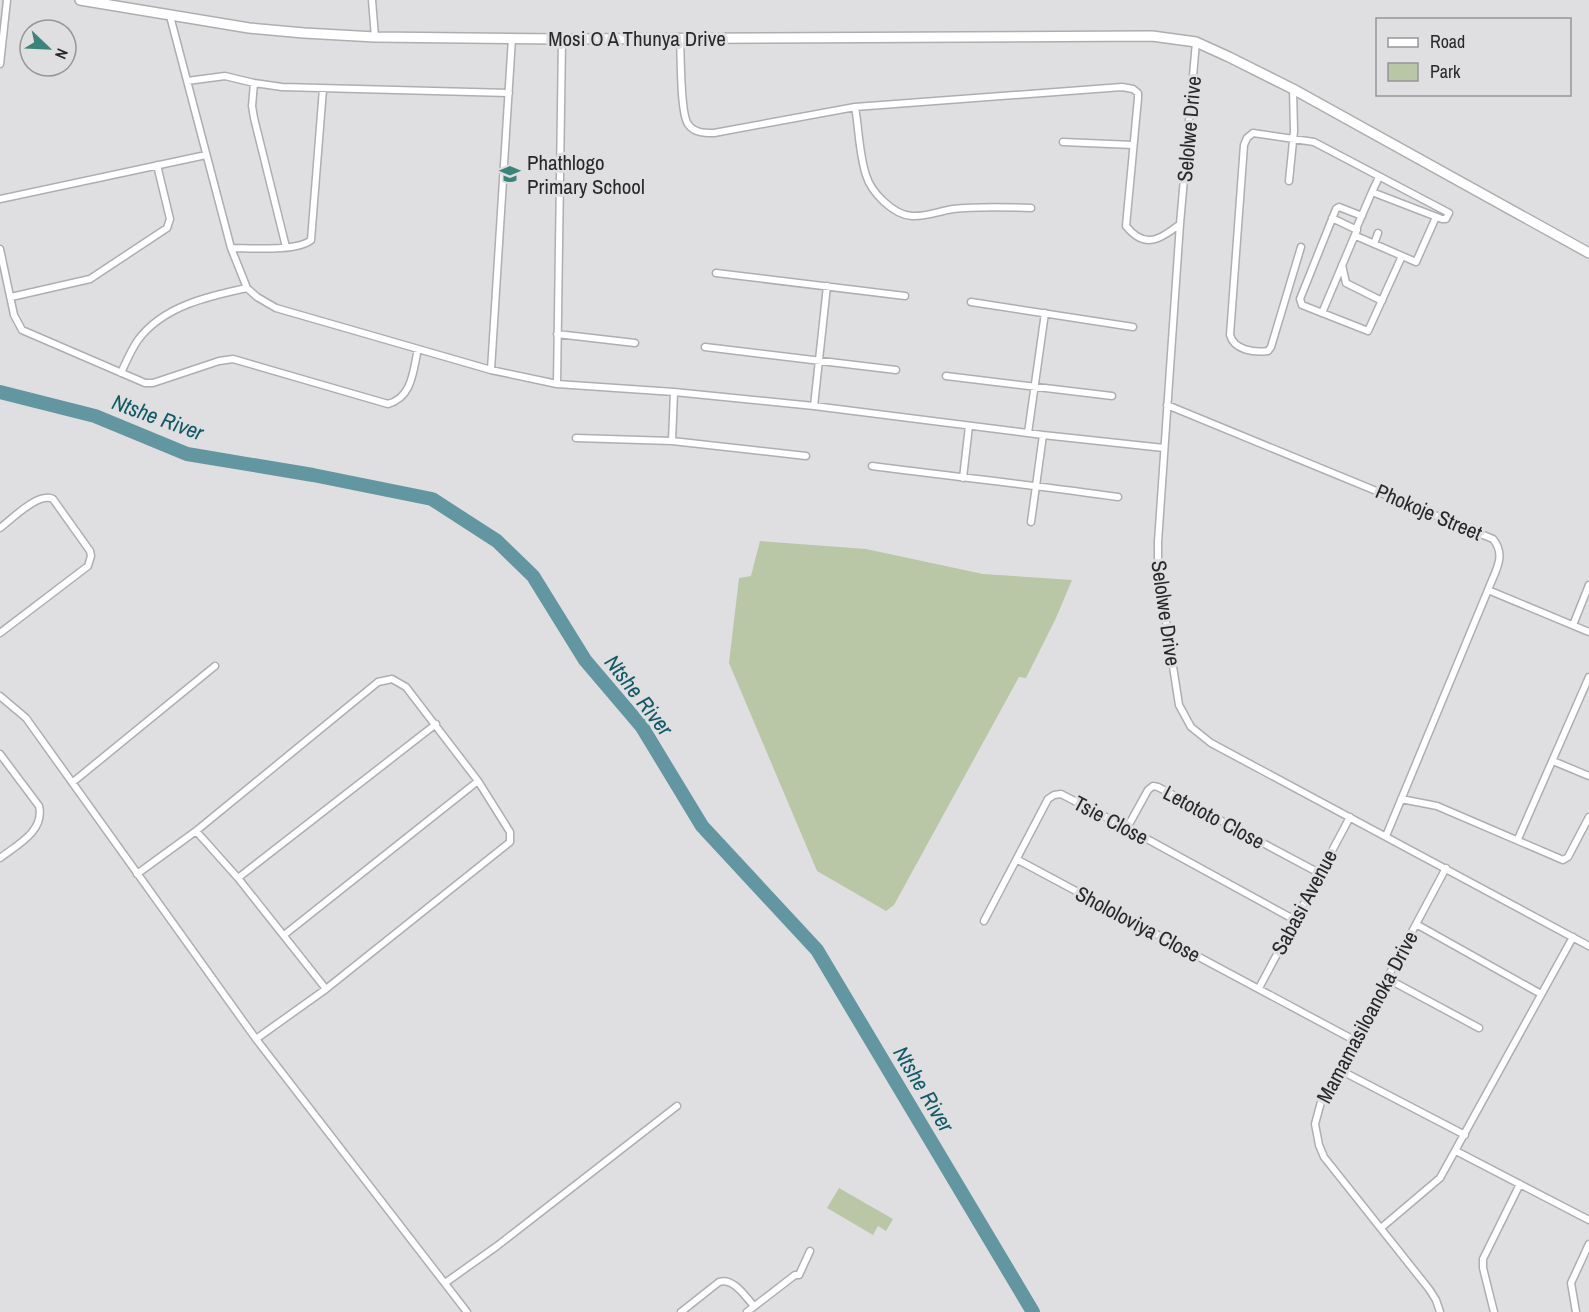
<svg xmlns="http://www.w3.org/2000/svg" width="1589" height="1312" font-family="'Archivo Narrow',sans-serif">
	<style>
		.green { fill: #b9c7a6 }
		.lines { fill: none; stroke-linecap: round; stroke-linejoin: round }
		.river { stroke: #6296a1; stroke-width: 14 }
		.street-casing { stroke: #aeaeb1; stroke-width: 9 }
		.secondary-casing { stroke: #aeaeb1; stroke-width: 12 }
		.street { stroke: #fff; stroke-width: 6 }
		.secondary { stroke: #fff; stroke-width: 9 }
		.labels { text-anchor: middle; dominant-baseline: central; stroke-width: 6; stroke-linejoin: round; paint-order: stroke }
		.street-label { font-size: 21px; fill: #282829; stroke: #dfdfe1 }
		.poi-label { font-size: 21px; fill: #282829; stroke: #dfdfe1; text-anchor: start }
		.water-label { font-size: 22px; font-style: italic; fill: #105a67; stroke: #dfdfe1 }
	</style>
	<rect width="100%" height="100%" fill="#dfdfe1"/>
	<path class="green" d="M760,541L866,549L983,574L1072,580L1056,618L1026,678L1019,677L894,905L886,911L817,871L729,663L739,578L751,576Z
		M839,1188L893,1219L886,1231L878,1226L873,1235L827,1208Z"/>
	<g class="lines">
		<path class="river" d="M0,392L95,416L187,454L313,475L432,499L497,541L533,576L585,660L642,727L702,826L817,950L1033,1312"/>
		<g class="street-casing">
			<path id="street" d="M372,0L375,37
				M170,16L231,248L247,288L257,297L276,308L491,370L557,384L674,392L814,406L1043,435L1164,448
				M680,38C681,55 680,113 688,124C694,133 704,133 714,133L855,107L1122,87L1133,89L1138,93V98L1126,226C1145,250 1161,239 1180,224
				M1196,42L1180,224L1158,542V570L1179,705L1191,727L1211,743L1589,946
				M0,64L7,0
				M187,81L225,76L254,83L282,87L509,93
				M254,83L252,106L254,118L286,247
				M855,107C859,129 859,154 866,175C871,192 893,215 912,216C925,217 940,211 953,209C978,206 1005,207 1031,208
				M1063,142L1133,145
				M1289,181L1294,131L1293,89
				M1372,192L1379,177
				M0,199L206,155
				M1362,216L1339,207L1336,209L1300,299L1302,305L1368,331L1402,256
				M1356,236L1416,262L1436,217
				M1374,244L1378,233
				M1301,247L1271,347L1268,351C1254,353 1234,350 1230,335L1244,145L1247,138L1253,133L1314,142L1449,213L1446,219H1442L1372,192L1356,229
				M231,248C250,248 297,252 311,240L323,89
				M0,249L14,315L22,330L145,383H153L219,361L233,359L388,404C413,397 413,370 418,349
				M1342,265L1346,283L1382,301
				M716,273L905,296
				M11,297L90,279L167,228L170,219L157,165
				M971,302L1133,327
				M1322,313L1357,230L1332,218
				M557,334L635,343
				M705,347L896,370
				M491,370L512,38
				M121,373C126,362 131,350 138,340C163,306 209,296 247,288
				M946,376L1112,396
				M557,384L562,39
				M1167,405L1493,539C1507,556 1495,571 1488,590L1386,836
				M814,406L827,286
				M1028,433L1045,313
				M576,438L672,441L806,456
				M672,441L674,392
				M872,466C954,477 1036,485 1118,497
				M963,478L969,426
				M1031,522L1043,435
				M0,528C12,519 38,492 53,499L90,551L91,556L88,566L0,633
				M1488,590L1589,632
				M1573,625L1589,585
				M0,696L26,718L256,1039L467,1312
				M0,754L39,806C45,831 17,845 0,858
				M1553,761L1589,776
				M73,782L215,666
				M1401,799L1437,806L1563,860L1568,857L1589,817
				M1127,828L1148,790L1153,786L1158,787L1319,873
				M196,831L238,878L326,989
				M1518,839L1589,677
				M1018,860L1354,1040
				M137,874L196,831L378,682L392,679L406,687L478,781L510,832V842L326,989L256,1039
				M238,878L436,724
				M984,921L1048,799L1054,795L1061,794L1127,828L1295,920
				M1416,924L1541,994
				M284,935L478,781
				M1388,979L1479,1028
				M1259,988L1350,817
				M1338,1069L1465,1135
				M1456,1151L1589,1220
				M1381,1228L1440,1178L1573,937
				M445,1283L497,1246L677,1106
				M681,1312L719,1282C733,1277 745,1296 754,1306
				M747,1312L795,1275H799L810,1251
				M1440,1312L1436,1300L1429,1289L1324,1157L1319,1145L1315,1124L1321,1102L1446,868
				M1494,1312L1483,1268V1259L1520,1184
				M1576,1312L1571,1283L1589,1244"/>
		</g>
		<g class="secondary-casing">
			<path id="secondary" d="M80,0L249,28L304,33L375,37L562,39L1152,36L1196,42L1229,57L1293,89L1589,253"/>
		</g>
		<use href="#street" class="street"/>
		<use href="#secondary" class="secondary"/>
	</g>
	<defs>
		<g id="school-bare" transform="scale(1.62)"><path d="M0-5L7-2L0 1L-7-2ZM-4 1L0 2.5L4 1V4Q0 6-4 4Z" fill="#3c837c" stroke="#dfdfe1" stroke-width="2.5" paint-order="stroke"/></g>
	</defs>
	<g fill-rule="evenodd">
		<use href="#school-bare" x="510" y="174"/>
	</g>
	<g class="labels">
		<g class="street-label">
			<text x="637" y="38">Mosi O A Thunya Drive</text>
			<text transform="translate(1189 129) rotate(-85)">Selolwe Drive</text>
			<text transform="translate(1429 512) rotate(23)">Phokoje Street</text>
			<text transform="translate(1166 613) rotate(82)">Selolwe Drive</text>
			<text transform="translate(1214 817) rotate(28)">Letototo Close</text>
			<text transform="translate(1111 820) rotate(28)">Tsie Close</text>
			<text transform="translate(1304 902) rotate(-62)">Sabasi Avenue</text>
			<text transform="translate(1138 924) rotate(28)">Shololoviya Close</text>
			<text transform="translate(1367 1017) rotate(-62)">Mamamasiloanoka Drive</text>
		</g>
		<g class="poi-label">
			<text x="527" y="162">Phathlogo<tspan x="527" dy="24">Primary School</tspan></text>
		</g>
		<g class="water-label">
			<text transform="translate(158 417) rotate(20)">Ntshe River</text>
			<text transform="translate(639 695) rotate(52)">Ntshe River</text>
			<text transform="translate(924 1089) rotate(59)">Ntshe River</text>
		</g>
	</g>
	<rect x="1376" y="18" width="195" height="78" fill="#dfdfe1" stroke="#969697" stroke-width="1.5"/>
	<rect x="1388" y="38" width="30" height="9" fill="#ffffff" stroke="#969697" stroke-width="1.5"/>
	<text x="1430" y="48" font-size="18" fill="#282829">Road</text>
	<rect x="1388" y="63" width="30" height="18" fill="#b9c7a6" stroke="#969697" stroke-width="1.5"/>
	<text x="1430" y="78" font-size="18" fill="#282829">Park</text>
	<g transform="translate(48 48) rotate(113)"><circle r="28" fill="#dfdfe1" stroke="#969697" stroke-width="1.5"/>
	<path d="M0-4.5L10 22L0 15L-10 22Z" fill="#3c837c"/>
	<text y="-9" font-size="16" font-weight="bold" text-anchor="middle" fill="#282829">N</text>
	</g>
</svg>
